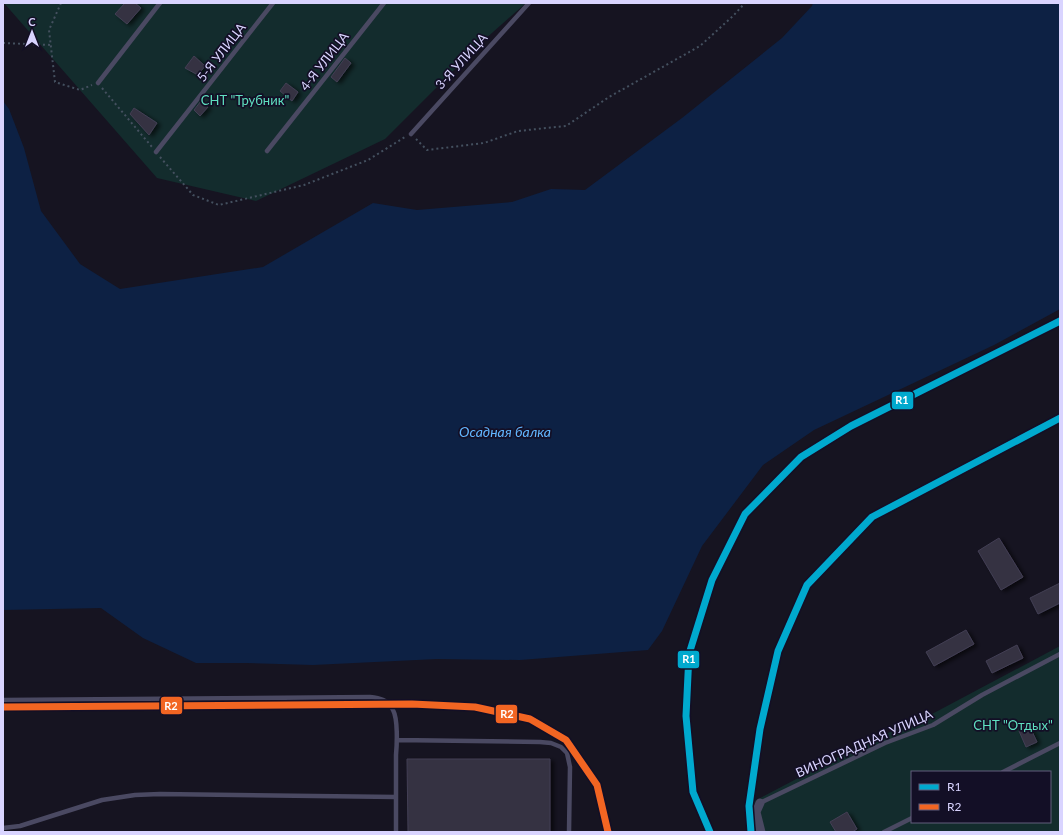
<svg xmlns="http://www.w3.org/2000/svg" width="1063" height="835" font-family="Lato,sans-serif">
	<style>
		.green { fill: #132c2d; fill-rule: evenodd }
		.water { fill: #0d2144 }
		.building { fill: #343243; stroke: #433f54; filter: url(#shadow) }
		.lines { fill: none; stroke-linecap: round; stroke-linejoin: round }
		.path { stroke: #44505f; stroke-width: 2; stroke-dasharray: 2 3; stroke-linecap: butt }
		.lane { stroke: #4a4962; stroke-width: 4.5 }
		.street { stroke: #4a4962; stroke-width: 9 }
		.rail-1-casing { stroke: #130f26; stroke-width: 10 }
		.rail-2-casing { stroke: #130f26; stroke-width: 10 }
		.rail-1 { stroke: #00a9ce; stroke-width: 7 }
		.rail-2 { stroke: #f26522; stroke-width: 7 }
		.labels { text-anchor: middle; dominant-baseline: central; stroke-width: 3.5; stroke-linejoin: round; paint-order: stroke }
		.street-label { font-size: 13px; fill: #d9d4ff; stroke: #130f26 }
		.park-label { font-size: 13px; fill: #5fe0c0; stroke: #130f26 }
		.water-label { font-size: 14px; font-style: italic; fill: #62b6ff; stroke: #130f26 }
		.line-badge { stroke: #130f26; stroke-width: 1.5 }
		.badge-label { font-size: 11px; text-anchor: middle; font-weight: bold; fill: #fff }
	</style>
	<defs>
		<filter id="shadow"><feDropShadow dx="3.5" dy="2" stdDeviation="2" flood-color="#0009"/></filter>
	</defs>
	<rect width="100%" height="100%" fill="#161421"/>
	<path class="green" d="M4,3H526L484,40L385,139L256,201L157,178Z
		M1060,646V832H752L745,806L867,742L932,714ZM912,772H1050V822H912Z"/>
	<path class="water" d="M813,3H1060V309L994,345L814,430L763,465L702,546L662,631L648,650L520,660L437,659L313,665L246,663H196L143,638L101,608L3,610V101L9,109L24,148L41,211L80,264L120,289L263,267L373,203L417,210L512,202L551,189L585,190L682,118L782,38L812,6Z"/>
	<path class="building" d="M125,3H135L141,8L127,24L115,14Z
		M194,56L205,66L198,75L185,68Z
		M345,58L351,63L337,82L331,77Z
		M286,83L298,92L292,101L280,91Z
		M201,101L208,107L200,116L194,110Z
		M134,108L157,123L149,135L130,114Z
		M999,538L1023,577L1001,590L978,551Z
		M1060,583V603L1038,614L1030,598Z
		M966,630L974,644L934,666L926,652Z
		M1017,645L1023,658L992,673L986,661Z
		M1028,723L1037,742L1026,747L1019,731Z
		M407,759H550V832H408Z
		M847,812L857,829L852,832H836L830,822Z"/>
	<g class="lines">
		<path class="path" d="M61,3L49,30L55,82L80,90L92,85
			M3,43L51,45
			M102,88L152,147
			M416,139L427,150L484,143L518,131L566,126L609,97L700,46L733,16L745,3
			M160,157L193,195L219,205L304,185L368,160L405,137"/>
		<path class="lane" d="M98,83L160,3
			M411,134L529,3
			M267,151L384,3
			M156,152L273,3
			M3,700L370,697C379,698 389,700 393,710C398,719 397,744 396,755C396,781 396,806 396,832
			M397,740L540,742L551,743L561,747L567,753L570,767L569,832
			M1003,772L1060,743
			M760,803L885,743L933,725L982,695L1060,654
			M3,828L20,826L102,800L135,795L160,794L396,797
			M884,832L912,818"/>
		<path class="street" d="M760,803L756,812L761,832"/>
		<g class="rail-1-casing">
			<path id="rail-1" d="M710,832L693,792L686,716L689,654L712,580L745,514L801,457L851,426L1060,321
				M751,832L749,806L760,729L778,651L807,585L872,517L1060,418"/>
		</g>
		<g class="rail-2-casing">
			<path id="rail-2" d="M3,707L412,704L475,707L530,719L566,740L597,785L608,832"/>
		</g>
		<use href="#rail-1" class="rail-1"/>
		<use href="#rail-2" class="rail-2"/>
	</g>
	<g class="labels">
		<g class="street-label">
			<text transform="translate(221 52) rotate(-52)">5-Я УЛИЦА</text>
			<text transform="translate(324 61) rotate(-52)">4-Я УЛИЦА</text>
			<text transform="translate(461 61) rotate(-48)">3-Я УЛИЦА</text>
			<text transform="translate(864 743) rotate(-24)">ВИНОГРАДНАЯ УЛИЦА</text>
		</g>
		<g class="park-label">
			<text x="245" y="100">СНТ "Трубник"</text>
			<text x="1013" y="725">СНТ "Отдых"</text>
		</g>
		<g class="water-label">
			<text x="505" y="431">Осадная балка</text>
		</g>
	</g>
	<g class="line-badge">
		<rect x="891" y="391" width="23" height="19" rx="4" fill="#00a9ce"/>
		<rect x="677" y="650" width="23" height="19" rx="4" fill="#00a9ce"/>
		<rect x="160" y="696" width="23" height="19" rx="4" fill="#f26522"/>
		<rect x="495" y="704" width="23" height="20" rx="4" fill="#f26522"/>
	</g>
	<g class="badge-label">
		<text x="902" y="404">R1</text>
		<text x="689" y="663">R1</text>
		<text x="171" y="710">R2</text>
		<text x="507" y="718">R2</text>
	</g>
	<rect width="1063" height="835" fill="none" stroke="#d9d4ff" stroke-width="8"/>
	<rect x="911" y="771" width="140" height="52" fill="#130f26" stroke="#625e7d"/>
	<rect x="919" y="784" width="20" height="6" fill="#00a9ce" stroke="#625e7d"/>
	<text x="947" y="791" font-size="12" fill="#d9d4ff">R1</text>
	<rect x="919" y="804" width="20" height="6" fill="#f26522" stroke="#625e7d"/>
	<text x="947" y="811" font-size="12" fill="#d9d4ff">R2</text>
	<g transform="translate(32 32)" stroke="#130f26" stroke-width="3" paint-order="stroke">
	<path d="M0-3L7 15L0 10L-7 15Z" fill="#d9d4ff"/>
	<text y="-6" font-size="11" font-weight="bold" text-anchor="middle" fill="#d9d4ff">С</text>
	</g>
</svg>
